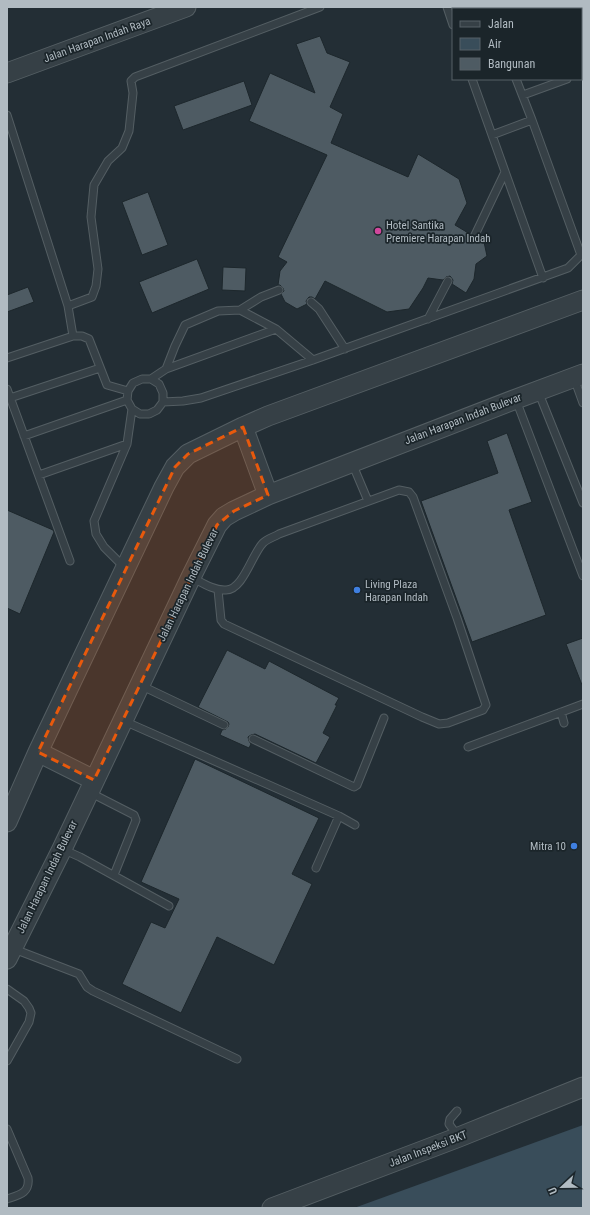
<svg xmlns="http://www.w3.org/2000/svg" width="590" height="1215" font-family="'Roboto Condensed',sans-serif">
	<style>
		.water { fill: #394d5a }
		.building { fill: #4e5b63; stroke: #1d272c }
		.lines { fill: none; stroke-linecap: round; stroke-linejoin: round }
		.service-casing { stroke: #545e63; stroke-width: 9 }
		.tertiary-casing { stroke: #545e63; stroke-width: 21 }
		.service { stroke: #364046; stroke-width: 7 }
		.tertiary { stroke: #364046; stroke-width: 19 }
		.marked { fill: #e8590c; fill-opacity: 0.2; stroke: #e8590c; stroke-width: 3; stroke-dasharray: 8 5; stroke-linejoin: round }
		.hotel-dot { fill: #d1479c; stroke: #1b252a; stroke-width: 1.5 }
		.shop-dot { fill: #3f7fe0; stroke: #1b252a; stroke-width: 1.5 }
		.labels { text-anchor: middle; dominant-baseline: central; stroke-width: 3.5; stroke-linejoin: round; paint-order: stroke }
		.street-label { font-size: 11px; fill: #b1bbc2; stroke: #1b252a }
		.poi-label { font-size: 11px; fill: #b1bbc2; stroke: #1b252a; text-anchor: start }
	</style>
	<rect width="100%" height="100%" fill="#232e35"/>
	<path class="water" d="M583,1125V1208H354Z"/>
	<path class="building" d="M320,36L327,53L350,62L330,107L343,114L331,143L408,177L418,154L459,179L467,203L455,225L470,234L469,238L472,241L475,242L478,239L484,242L487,256L476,264L474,279L466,293L452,284L453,280L450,276L446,277L443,280L428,278L423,288L409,309L387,312L325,281L315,299L312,297H309L306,301L307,304L297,309L285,302L281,294L284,291L283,288L280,285H278L280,271L287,262L278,257L327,155L249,121L270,73L315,93L296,44Z
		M244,81L252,105L183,130L174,106Z
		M148,192L168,245L142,255L122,202Z
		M197,259L209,289L152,313L139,282Z
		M223,267L246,268L245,291L222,290Z
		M28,287L34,302L7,312V295Z
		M507,433L532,502L509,510L546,615L472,642L421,501L498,473L487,441Z
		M7,510L53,530L54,532L20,614L7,608Z
		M583,638V685H582L566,644Z
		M227,650L265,669L269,661L339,698L335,705H337L323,733L330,737L316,763L255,734L251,735L248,737L249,741L251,744L249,748L220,735L222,730L226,729L228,727L229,724L228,722L198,707Z
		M195,759L319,818L292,874L312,884L274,965L217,937L181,1013L122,984L151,922L165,928L179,899L141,882Z"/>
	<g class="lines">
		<g class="service-casing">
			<path id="service" d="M447,7L453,25
				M485,7L486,9
				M581,73H583
				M472,79L543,278
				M523,95L567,79
				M7,115L68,306L73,336
				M492,135L532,120
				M474,237L505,172
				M311,302L319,309L345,349
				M68,306L92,297L96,286L98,269L91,217L94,185L108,161L122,148L129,131L133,93L131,81L135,77L320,7
				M240,310L261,297L279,290
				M428,319L448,281
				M7,358L73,336H82L89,339L107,385L128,391
				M166,369L175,346L185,325L218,311L240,310L276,329
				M574,378L583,403
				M151,379L166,369L276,329L313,360
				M7,389L70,561
				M538,391L583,503
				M10,398L100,368
				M516,400L583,576
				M163,402L183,401L201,398L313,360L568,268L581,255L532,120L516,79
				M24,436L127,400
				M352,463L368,501
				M39,475L127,444
				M125,568L104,547L96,534L94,521L127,444L132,409L127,400L128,391L133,383L142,379H151L159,384L163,393V402L157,410L149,414H140L132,409
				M191,577C201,582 214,591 226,590C243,590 252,554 263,543C267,539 274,537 279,534L399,490L409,492L413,497L457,618L486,705L483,710L448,723L439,724L422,717L224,624L221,620L218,590
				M140,685L224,725
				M561,712L564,723
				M124,721L339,816L355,825
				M253,739L354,787L357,785L384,718
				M468,747L583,704
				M89,792L134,815L136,820L114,875
				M62,849L80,857L169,906
				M316,868L339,816
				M14,949L79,974L87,987L93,991L237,1059
				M7,989L24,1001L29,1008L31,1013L29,1022L7,1061
				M457,1111L450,1119L449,1124L457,1135
				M7,1129L28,1178C30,1193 19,1195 7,1199"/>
		</g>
		<g class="tertiary-casing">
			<path id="tertiary" d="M7,73L186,7
				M243,427L268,495
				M38,752L94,780
				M7,822L38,752L164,487L175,467L188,454L243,427L268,416L583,300
				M7,959L62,849L191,577L217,525L224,517L234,511L268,495L516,399L583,374
				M272,1208L459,1137L583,1087"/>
		</g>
		<use href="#service" class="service"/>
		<use href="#tertiary" class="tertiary"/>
	</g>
	<path class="marked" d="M243,427L268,495L234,511L217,525L94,780L38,752L175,467L188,454Z"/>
	<circle class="hotel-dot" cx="378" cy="231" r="4"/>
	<g class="shop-dot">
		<circle cx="357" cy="590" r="4"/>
		<circle cx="574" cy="846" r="4"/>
	</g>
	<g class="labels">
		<g class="street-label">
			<text transform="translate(97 40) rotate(-20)">Jalan Harapan Indah Raya</text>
			<text transform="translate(463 419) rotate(-21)">Jalan Harapan Indah Bulevar</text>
			<text transform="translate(188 585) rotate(-64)">Jalan Harapan Indah Bulevar</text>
			<text transform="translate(47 877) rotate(-64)">Jalan Harapan Indah Bulevar</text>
			<text transform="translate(428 1149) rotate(-21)">Jalan Inspeksi BKT</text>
		</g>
		<g class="poi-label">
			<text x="386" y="225">Hotel Santika<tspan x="386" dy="13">Premiere Harapan Indah</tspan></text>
			<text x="365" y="584">Living Plaza<tspan x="365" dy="13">Harapan Indah</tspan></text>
			<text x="566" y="846" text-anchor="end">Mitra 10</text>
		</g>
	</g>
	<rect width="590" height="1215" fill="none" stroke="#b1bbc2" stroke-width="16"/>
	<rect x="452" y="8" width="130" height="72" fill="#1b252a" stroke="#576167"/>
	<rect x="460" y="21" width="20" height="6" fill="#364046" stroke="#576167"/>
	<text x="488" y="28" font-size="12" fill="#b1bbc2">Jalan</text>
	<rect x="460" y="38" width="20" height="12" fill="#394d5a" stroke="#576167"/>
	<text x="488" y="48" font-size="12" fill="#b1bbc2">Air</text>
	<rect x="460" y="58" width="20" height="12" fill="#4e5b63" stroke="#576167"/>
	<text x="488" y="68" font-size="12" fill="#b1bbc2">Bangunan</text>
	<g transform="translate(562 1187) rotate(248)" stroke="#1b252a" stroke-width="3" paint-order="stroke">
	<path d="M0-3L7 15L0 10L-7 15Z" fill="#b1bbc2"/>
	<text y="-6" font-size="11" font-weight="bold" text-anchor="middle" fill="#b1bbc2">U</text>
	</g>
</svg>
